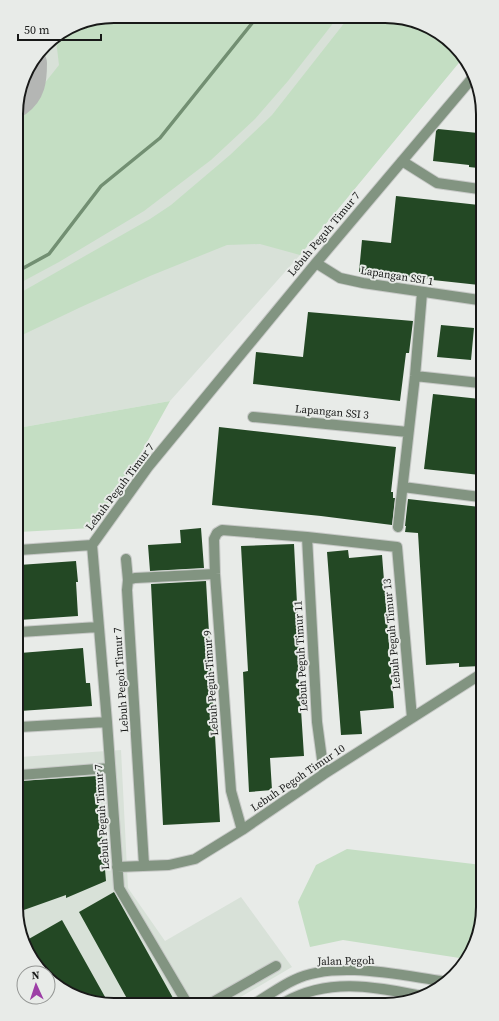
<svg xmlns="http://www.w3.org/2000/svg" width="499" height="1021" font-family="'Source Serif 4',serif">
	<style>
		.built { fill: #d8e1d8 }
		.green { fill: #c4dec3 }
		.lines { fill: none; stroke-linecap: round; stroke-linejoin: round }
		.stream { stroke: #728f72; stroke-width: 3.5 }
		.taxiway { stroke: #b4b6b4; stroke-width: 30 }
		.building { fill: #234824 }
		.minor-casing { stroke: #c7c9c7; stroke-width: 12 }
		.tertiary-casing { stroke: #c7c9c7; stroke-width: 12 }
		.minor { stroke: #829481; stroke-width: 10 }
		.tertiary { stroke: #829481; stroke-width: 10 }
		.labels { text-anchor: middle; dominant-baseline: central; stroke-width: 4; stroke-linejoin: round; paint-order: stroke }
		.street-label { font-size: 11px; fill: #181918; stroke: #e8ebe8 }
		.rim { fill: none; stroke: #181918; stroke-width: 2 }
	</style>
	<rect width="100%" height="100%" fill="#e8ebe8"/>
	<path class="built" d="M114,16L404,18L450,40L462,59L300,255L170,401L18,428L17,101L26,70L49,40L76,23Z
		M121,750L128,888L165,941L241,897L292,967L232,1002L101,1004L49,981L48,979V973H44L21,939L20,757Z"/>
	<path class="green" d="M114,16L338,17L288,81L255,119L211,160L144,211L59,262L18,284L17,118L59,65L56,40C71,21 91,20 114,16Z
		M349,17L404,18L450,40L462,59L300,255L260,244L227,245L150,276L81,307L18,337V294L150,219L171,205L230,155L272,115Z
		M170,401L136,462L91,528L19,532L18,428Z
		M347,849L482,865L483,914L466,959L343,940L310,947L298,902L316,865Z"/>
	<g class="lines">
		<path class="stream" d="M18,271L49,254L101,186L160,138L257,17"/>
		<path class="taxiway" d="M17,102C31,92 32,79 32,63"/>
	</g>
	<path class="building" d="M438,129L478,133V168L469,167V165L433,161L436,131Z
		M396,196L479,205V285L433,280V279L359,272L362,240L391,243Z
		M308,312L413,321L409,353H406L400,401L253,384L256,352L303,357Z
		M441,325L474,328L471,360L437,357Z
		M433,394L480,399V475L424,469Z
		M219,427L396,447L391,492H393V498H395L392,525L321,516L212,505Z
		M408,499L480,507L481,540L475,539L481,666L459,667V663L426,665L418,533L405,532L406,526H405Z
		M201,528L204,568L150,571L148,545L181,543L180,530Z
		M294,544L300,663L298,664L304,756L270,758L272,790L249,792L243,672L248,671L241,546Z
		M348,550L349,558L382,555L394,708L360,711L362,734L341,735L327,552Z
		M76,561L78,582H76L78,616L19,620V565Z
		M206,581L220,822L163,825L151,584Z
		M83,648L86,683H90L92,706L20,711V653Z
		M97,776L106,881L66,898V895L21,911L20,781Z
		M114,892L173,998L164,1003L130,1004L79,912Z
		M62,920L109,1004H101L50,981L48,978V973H45L27,940Z"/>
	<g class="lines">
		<g class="minor-casing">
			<path id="minor" d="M402,161L437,183L479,189
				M316,263L340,278L363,283L479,300
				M415,376L480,383
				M253,417L408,432
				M403,487L480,497
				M398,527L415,376L422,293
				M307,537L317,722L324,774
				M19,550L92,545
				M126,559L128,580
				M20,632L98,627
				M20,727L107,722
				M20,775L110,768
				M242,830L231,791L215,574L214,539L217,533L222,530L307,537L397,547L412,718
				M144,865L127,590L128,580L135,578L215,574
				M117,867L169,865L195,859L242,830L324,774L481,674
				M187,1003L119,888L107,722L92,545L148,467L316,263L474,76
				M211,1003L276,966"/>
		</g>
		<g class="tertiary-casing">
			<path id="tertiary" d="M257,1002C269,995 281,986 294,980C334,960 399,975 442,981
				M285,1002C330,977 375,987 422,996"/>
		</g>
		<use href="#minor" class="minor"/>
		<use href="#tertiary" class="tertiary"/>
	</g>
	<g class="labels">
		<g class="street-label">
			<text transform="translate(324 234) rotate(-50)">Lebuh Peguh Timur 7</text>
			<text transform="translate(397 276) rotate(9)">Lapangan SSI 1</text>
			<text transform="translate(332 412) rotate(5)">Lapangan SSI 3</text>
			<text transform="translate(120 487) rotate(-53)">Lebuh Peguh Timur 7</text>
			<text transform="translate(392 634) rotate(-95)">Lebuh Peguh Timur 13</text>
			<text transform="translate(301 656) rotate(-93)">Lebuh Peguh Timur 11</text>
			<text transform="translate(121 680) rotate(-94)">Lebuh Pegoh Timur 7</text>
			<text transform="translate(211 683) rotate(-94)">Lebuh Peguh Timur 9</text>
			<text transform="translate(298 778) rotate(-34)">Lebuh Pegoh Timur 10</text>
			<text transform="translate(102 817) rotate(-94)">Lebuh Peguh Timur 7</text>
			<text transform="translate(346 961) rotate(-1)">Jalan Pegoh</text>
		</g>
	</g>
	<path d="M0 0H499V1021H0ZM114 23H385A91 91 0 0 1 476 114V907A91 91 0 0 1 385 998H114A91 91 0 0 1 23 907V114A91 91 0 0 1 114 23Z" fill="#e8ebe8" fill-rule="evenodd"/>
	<path class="rim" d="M114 23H385A91 91 0 0 1 476 114V907A91 91 0 0 1 385 998H114A91 91 0 0 1 23 907V114A91 91 0 0 1 114 23Z"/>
	<g transform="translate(36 985) rotate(357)"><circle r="19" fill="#e8ebe8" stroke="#959795"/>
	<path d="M0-3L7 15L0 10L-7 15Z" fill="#9d3ea6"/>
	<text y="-6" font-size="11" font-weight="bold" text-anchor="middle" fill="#181918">N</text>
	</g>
	<path d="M18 34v6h83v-6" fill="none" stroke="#181918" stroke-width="2"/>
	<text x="24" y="34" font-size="12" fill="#181918" stroke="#e8ebe8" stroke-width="3" paint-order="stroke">50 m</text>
</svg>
